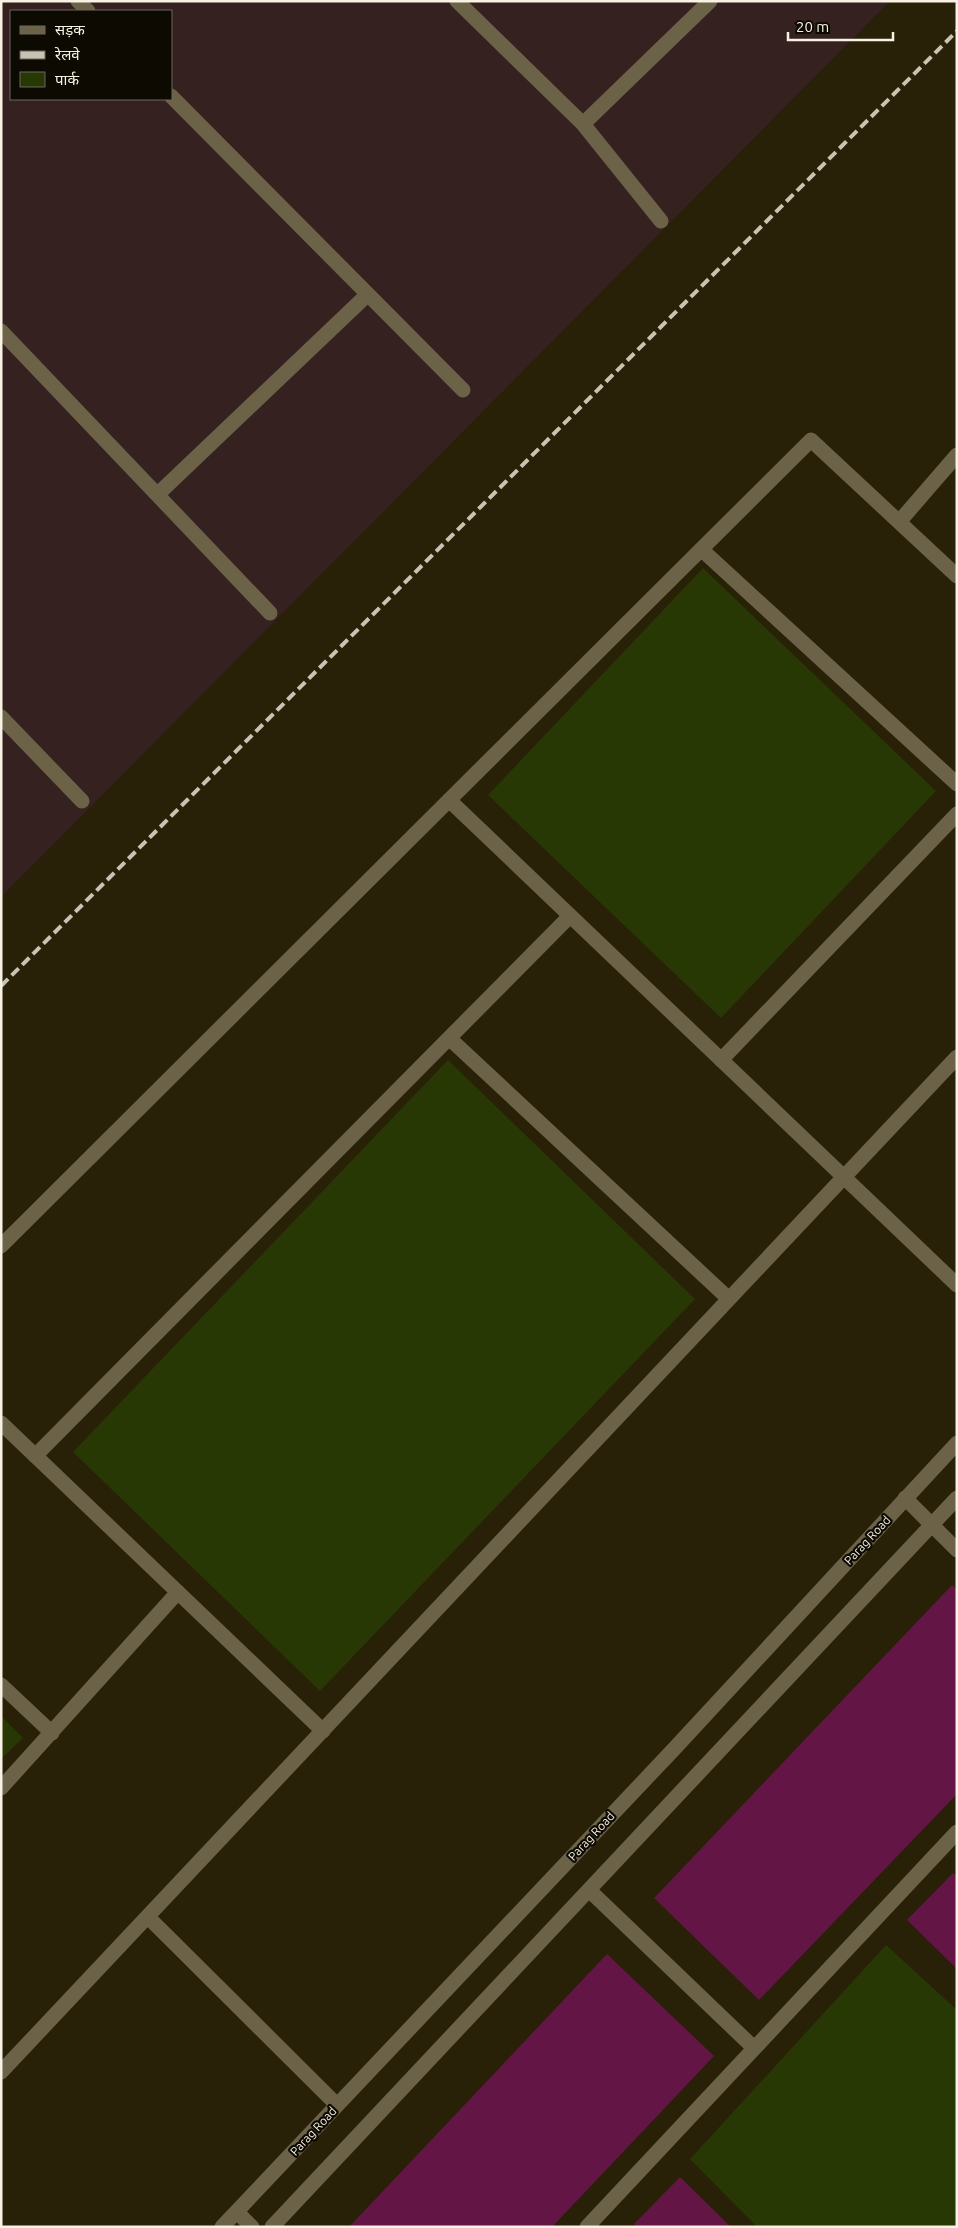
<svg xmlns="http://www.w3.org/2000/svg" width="958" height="2228" font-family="Ubuntu,'Noto Sans Devanagari',sans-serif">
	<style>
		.industrial { fill: #352220; fill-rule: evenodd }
		.green { fill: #283805 }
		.building { fill: #631546 }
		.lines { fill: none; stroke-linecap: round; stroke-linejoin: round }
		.minor { stroke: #6b6248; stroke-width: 15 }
		.rail { stroke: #c8c3b2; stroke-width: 4; stroke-dasharray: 10 5; stroke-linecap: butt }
		.labels { text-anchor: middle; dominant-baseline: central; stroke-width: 4.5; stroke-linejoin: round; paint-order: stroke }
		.street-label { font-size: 12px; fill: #f7f2e3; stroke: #0d0a02 }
	</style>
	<rect width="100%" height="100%" fill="#282007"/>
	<path class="industrial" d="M1,1H890L1,897ZM11,11H171V99H11Z"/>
	<path class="green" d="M703,568L936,791L721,1018L488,795Z
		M448,1060L695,1299L320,1691L73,1452Z
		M1,1716L23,1738L1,1759Z
		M886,1945L957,2010V2227H757L690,2159Z"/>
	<path class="building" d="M952,1585L957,1589V1794L759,2000L654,1898Z
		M953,1873L957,1877V1969L907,1920Z
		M607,1954L714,2056L552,2227H349Z
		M680,2177L731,2227H637L634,2224Z"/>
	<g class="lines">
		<path class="minor" d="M78,1L88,11
			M457,1L583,124L661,221
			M171,96L463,390
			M583,124L710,1
			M1,331L270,613
			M158,494L367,295
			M899,522L957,455
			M701,549L957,784
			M1,717L82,801
			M449,800L957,1285
			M449,1038L729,1299
			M721,1060L957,814
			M1,1246L811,440L957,576
			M1,1423L323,1731
			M35,1456L570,916
			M905,1498L957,1550
			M1,1685L52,1733
			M1,1788L178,1592
			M589,1890L754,2048
			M148,1917L337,2105
			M1,2072L957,1057
			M237,2212L252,2227
			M222,2227L674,1749L957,1443
			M272,2227L957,1498
			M587,2227L957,1832"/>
		<path class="rail" d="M1,986L957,31"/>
	</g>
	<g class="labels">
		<g class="street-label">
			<text transform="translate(867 1540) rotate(-47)">Parag Road</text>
			<text transform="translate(591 1836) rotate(-47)">Parag Road</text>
			<text transform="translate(313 2131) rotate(-47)">Parag Road</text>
		</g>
	</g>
	<rect width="958" height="2228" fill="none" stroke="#f7f2e3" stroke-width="5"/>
	<rect x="10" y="10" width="162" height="90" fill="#0d0a02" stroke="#6b675c"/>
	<rect x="20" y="26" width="25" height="8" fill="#6b6248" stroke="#6b675c"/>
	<text x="55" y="35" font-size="15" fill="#f7f2e3">सड़क</text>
	<rect x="20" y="51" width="25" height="8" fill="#c8c3b2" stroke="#6b675c"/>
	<text x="55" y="60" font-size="15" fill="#f7f2e3">रेलवे</text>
	<rect x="20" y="72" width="25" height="15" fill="#283805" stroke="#6b675c"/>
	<text x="55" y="85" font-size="15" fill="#f7f2e3">पार्क</text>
	<path d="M788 32v8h105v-8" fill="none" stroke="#f7f2e3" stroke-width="2.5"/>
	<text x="796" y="32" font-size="15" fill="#f7f2e3" stroke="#0d0a02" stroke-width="4" paint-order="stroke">20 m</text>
</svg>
